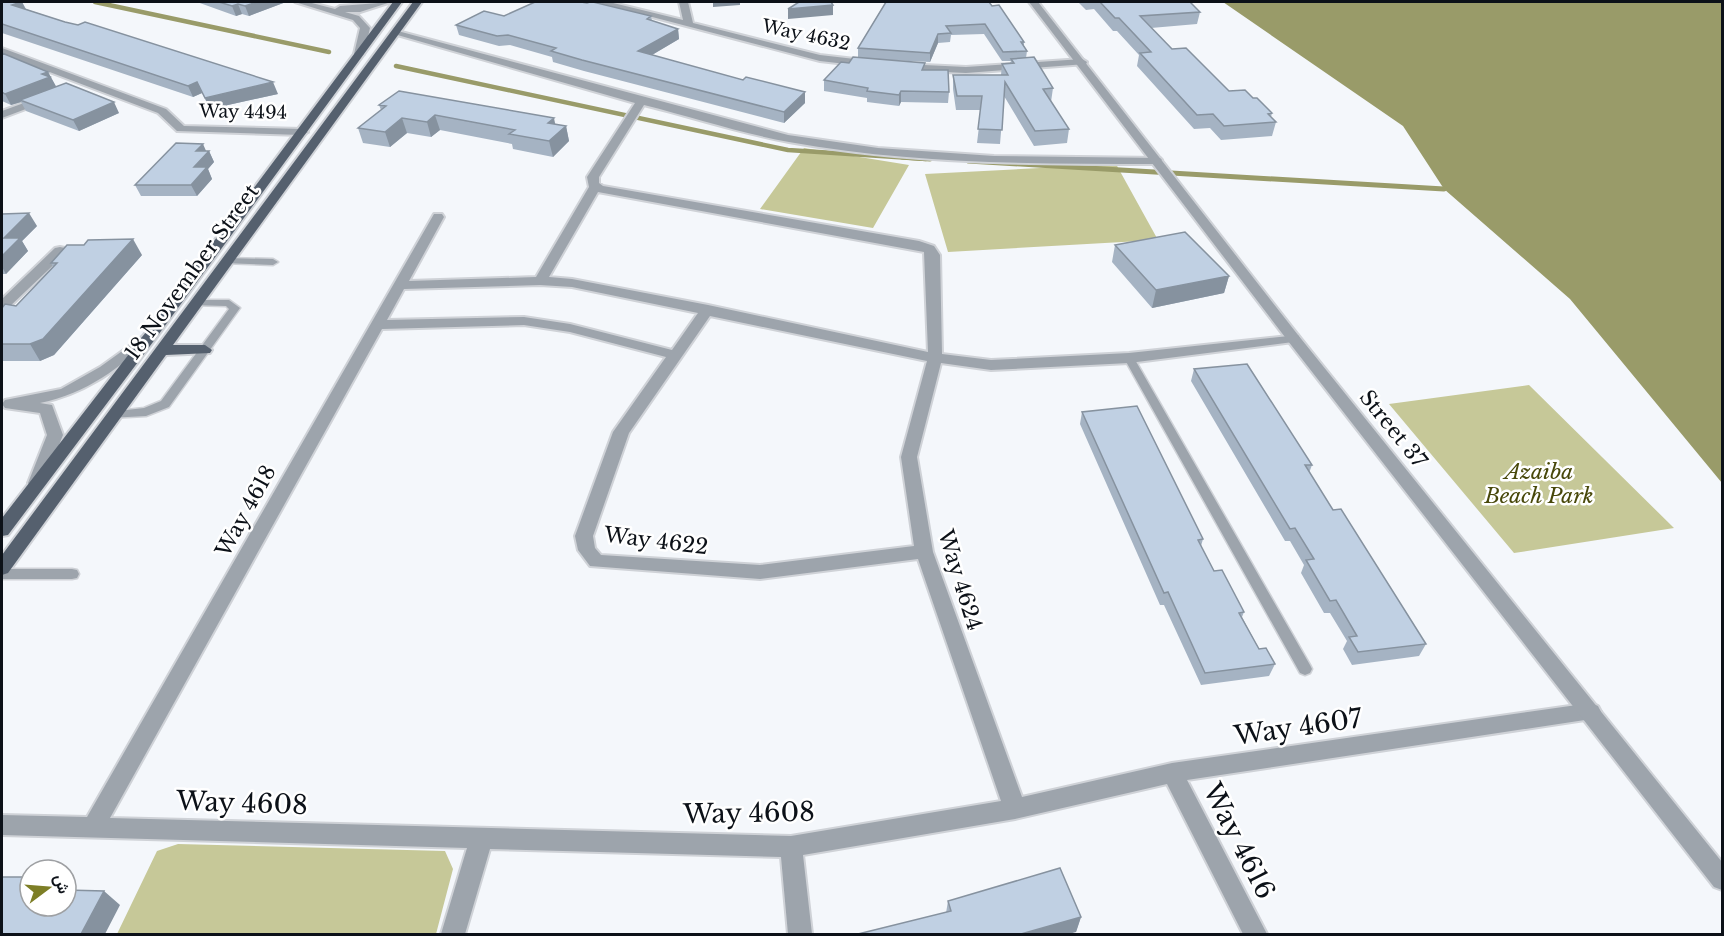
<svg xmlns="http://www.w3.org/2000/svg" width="1724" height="936" font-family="'Libre Baskerville',Vazirmatn,serif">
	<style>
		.green { fill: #c6c898 }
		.water { fill: #999b69 }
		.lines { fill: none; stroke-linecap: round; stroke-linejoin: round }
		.stream-far1 { stroke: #999b69; stroke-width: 4.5 }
		.stream { stroke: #999b69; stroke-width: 5 }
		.service-casing { stroke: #cfd2d7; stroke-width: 3 }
		.minor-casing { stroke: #cfd2d7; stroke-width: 4 }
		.tertiary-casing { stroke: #cfd2d7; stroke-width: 4 }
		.primary-casing { stroke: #cfd2d7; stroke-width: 4 }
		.service { fill: #9da4ac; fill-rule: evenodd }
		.minor { fill: #9da4ac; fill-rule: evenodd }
		.tertiary { fill: #9da4ac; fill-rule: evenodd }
		.primary { fill: #55606e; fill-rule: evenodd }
		.wall { fill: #a5b3c3 }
		.shaded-wall { fill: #86929f }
		.building { fill: #c0d0e3; stroke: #86929f; stroke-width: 1.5 }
		.labels { text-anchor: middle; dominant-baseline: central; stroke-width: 5; stroke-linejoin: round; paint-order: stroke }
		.far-street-label { font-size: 18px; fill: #0c1118; stroke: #fff }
		.street-label { font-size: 21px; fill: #0c1118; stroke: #fff }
		.park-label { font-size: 21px; font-style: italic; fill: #48480a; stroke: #fff }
		.near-street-label { font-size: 26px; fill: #0c1118; stroke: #fff }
	</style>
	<rect width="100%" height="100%" fill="#f4f7fb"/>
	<path class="green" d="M804,148L909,165L873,228L760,209Z
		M1116,164L1158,240L948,252L925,174Z
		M1529,385L1674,528L1514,553L1389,404Z
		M178,844L445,851L453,869L436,934H117L157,851Z"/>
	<path class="water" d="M1223,2H1722V483L1570,299L1444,189L1403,126Z"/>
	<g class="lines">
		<path class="stream-far1" d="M95,2L329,52
			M396,66L788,150L926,159"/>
		<path class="stream" d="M902,157L930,159
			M968,161L1444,189"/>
		<g class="service-casing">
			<path id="service" d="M226,258L273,259L278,262L273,265L223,263V259Z
				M195,300H229L240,308L169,407L146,416L109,418L107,415L109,412L144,408L161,401L229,309L226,306L191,305L190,303Z
				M1129,355L1134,358L1310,665L1312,669L1310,673L1305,675L1300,673L1124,358Z
				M2,569H72L77,570L79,574L77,578L72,579H2Z"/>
		</g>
		<g class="minor-casing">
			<path id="minor" d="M295,2H308L335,9L340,6L391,2L360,12H345L359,16L370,28L364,54L359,57L354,54L360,28L353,20Z
				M595,2H609L683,20L679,2H688L693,23L820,55L872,61L877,64L872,67L820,61Z
				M394,30L788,135L878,148L994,156L1160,158L1162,160L1156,164C1033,164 911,164 789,142C740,133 692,117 644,105L599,177V183L603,186L919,241L934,246L940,255L942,354L991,360L1129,353L1298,335L1300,338L1298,341L1293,342L1129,363L991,370L941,363L917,457L933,552L1022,797L1172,763L1591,703L1598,706L1601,712L1598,718L1187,780L1267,934H1243L1167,784L1015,819L803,855L812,934H788L781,857L490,849L465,934H441L467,848L2,835V815L87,817L434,214H442L444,217L409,281L536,277L589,187L587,177L635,103L394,34ZM598,192L924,252L928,352L708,305L572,279L549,277ZM540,285L572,287L698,313L672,350L570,324L524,317L387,320L404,289ZM710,316L927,361L901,457L914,546L760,565L601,555L595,548L593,536L629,433ZM524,325L570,332L666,357L613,432L575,536L578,550L590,566L760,579L918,559L1001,801L791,836L110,818L382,329Z
				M2,48L166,109L184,126L302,129L308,132L302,135L177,131L158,113L2,54Z
				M1082,59L1087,62L1086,64L966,73L903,70L898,67L903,64L966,67Z
				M43,96L47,97V101L2,118V111Z
				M60,247L65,248V254L7,309L2,310V299L55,248Z
				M150,331L155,332L157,335L155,338C117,368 89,393 40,403L52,405L63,435L42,487H30L28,483L47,435L40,413L5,408L2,404L5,400L61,389L100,367Z"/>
		</g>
		<g class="tertiary-casing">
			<path id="tertiary" d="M1029,2H1038L1298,335L1722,862V890L1714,887L1288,341Z"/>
		</g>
		<g class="primary-casing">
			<path id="primary" d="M393,2H402L156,338L8,535L2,536V518L146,332Z
				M413,2H422L173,345H205L212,350L210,353L166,355L8,573L2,575V555Z"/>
		</g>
		<use href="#service" class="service"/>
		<use href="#minor" class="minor"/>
		<use href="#tertiary" class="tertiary"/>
		<use href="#primary" class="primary"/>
	</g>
	<path class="wall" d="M2,2H22L26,9L278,94L210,109L202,93L193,97L2,33Z
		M197,2H286L249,16L242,14L236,16Z
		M884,2H989L1024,42V46L1027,51L1026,58L1053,88L1051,102L1069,129L1067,143L1034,146L1004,96L1000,144L977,143L981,110H956L953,89V75H1001L1002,64L1010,63L1011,61H1002L984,34L951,35L950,42L938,43L930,62L887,60L925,70L949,92L948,103L901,102L899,106L867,102V98L824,91V80L858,57V48L885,3Z
		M1078,2H1190L1200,12L1197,24L1151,28L1172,49L1229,91L1253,98L1272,113L1271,117L1276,122L1272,136L1221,140L1210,128L1194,129L1137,66L1139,55L1117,31H1113L1094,9L1086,10Z
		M504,16H651L652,21L678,29L679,39L652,55L805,103L784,123L584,71L553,62L552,57L510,45L499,46L459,35L456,25Z
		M2,53L48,72L56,87L119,113L79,131L26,111L21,102L11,105L2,101Z
		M379,105L566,126L569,141L553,157L513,149L512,144L440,130L431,137L407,133L390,147L363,143L358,128L381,110Z
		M207,151H209L214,162L208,169L212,179L197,196H141L135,185Z
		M2,214L37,226L22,241L28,251L6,274H2Z
		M1115,245L1229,276L1224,293L1152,308L1112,262Z
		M142,255L54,355L40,361H2V308L16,306L53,267L51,263Z
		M1194,369L1312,465L1309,473L1333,510L1426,644L1419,656L1352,665L1343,649L1347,641L1330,613H1324L1301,573L1304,565L1290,541H1285L1191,381Z
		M1082,412L1203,539L1201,546L1214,571L1244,612L1242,617L1259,649L1275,664L1269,676L1201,685L1164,605H1160L1080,424Z
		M948,901L1081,917L1076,932L946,913Z"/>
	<path class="shaded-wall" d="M22,2L27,12L12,5Z
		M257,2H286L249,16L245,6Z
		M713,2H740V5L713,7Z
		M238,4L242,14L236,16L232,6Z
		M833,5V15L788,19V9Z
		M678,29L679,39L640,62L638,51Z
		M938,34V43L930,62V53Z
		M48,72L57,88L20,100L21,102L11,105L5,94Z
		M197,82L202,93L193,97L188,86Z
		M273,82L278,94L210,109L205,98Z
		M901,91V102L899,106V95Z
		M805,92V103L784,123V112Z
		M114,102L119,113L79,131L73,120Z
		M435,115L440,130L431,137L427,122Z
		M402,118L407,133L390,147L385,132Z
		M554,118L557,133L548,123Z
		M566,126L569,141L553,157L549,141Z
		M203,144L207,153L209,151L214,162L208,169L212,179L197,196L191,185L196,151Z
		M29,213L37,226L22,241L28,251L6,274L2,267V256L4,238Z
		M133,239L142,255L54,355L40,361L30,344Z
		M1229,276L1224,293L1152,308L1156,290Z
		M30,879V894L24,889Z
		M104,891L120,905L105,934H81Z
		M1081,917L1076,932L1069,934H1021Z"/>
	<path class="building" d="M2,2H21L12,5L65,22L78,25L85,22L273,82L205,98L197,82L188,86L2,24Z
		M219,2H257L245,6L238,4L232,6Z
		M535,2H581L587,3L590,2H593L651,16L647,19L678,29L638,51L743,80L746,77L805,92L784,112L582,60L551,51L556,48L508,35L497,36L456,25L484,11L504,16Z
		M799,2H831L833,5L788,9Z
		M886,2H989L992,6L999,5L1024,42H1021L1027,51L1003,52L985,24L946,26L951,33L938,34L930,53L858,48Z
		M1100,2H1190L1200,12L1140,16L1172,49L1186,48L1229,91L1245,90L1253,98H1257L1272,113L1268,114L1276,122L1224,126L1213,114L1197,115L1140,53L1151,52L1119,18H1115Z
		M2,53L48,72L42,74L50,77L5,94L2,92Z
		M853,57L925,63L922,70H948L949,92L901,91L899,95L867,91L868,88L824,80L841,62L849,63Z
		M1034,57L1053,88L1043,89L1069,129L1035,131L1005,82L1002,130L978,129L982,96H957L953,75H1008L1002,64L1014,63L1011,59Z
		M66,83L114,102L73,120L20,100Z
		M399,91L554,118L548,123L566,126L549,141L509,134L515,130L435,115L427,122L402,118L385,132L358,128L386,106L379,105Z
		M176,143L203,144L196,151H209L194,167H207L191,185H135Z
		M29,213L4,238H20L2,256V214Z
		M1185,232L1229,276L1156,290L1115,245Z
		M133,239L43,339L30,344H2V308L5,304L16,306L57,263H51L67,245H84L88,240Z
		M1247,364L1312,465H1305L1333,510L1341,509L1426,644L1358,652L1349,637L1357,636L1336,600L1330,601L1306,560L1314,559L1295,528L1290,529L1194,369Z
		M1137,406L1203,539L1198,540L1214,571L1222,570L1244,612L1239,613L1259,649L1266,648L1275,664L1205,673L1168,592L1164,593L1082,412Z
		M1060,868L1081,917L1021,934H858L951,911L948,901Z
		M2,877H30V879L24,889L30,890V906H66V890L104,891L81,934H2Z"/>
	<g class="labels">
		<g class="far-street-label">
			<text transform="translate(806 35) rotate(12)">Way 4632</text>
			<text transform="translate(243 112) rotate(1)">Way 4494</text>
		</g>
		<g class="street-label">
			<text transform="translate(192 272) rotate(-54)">18 November Street</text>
			<text transform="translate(1393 429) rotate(51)">Street 37</text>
			<text transform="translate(246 511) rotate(-61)">Way 4618</text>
			<text transform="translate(656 541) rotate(7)">Way 4622</text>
			<text transform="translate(960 580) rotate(73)">Way 4624</text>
		</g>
		<g class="park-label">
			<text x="1539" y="472">Azaiba<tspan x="1539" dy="24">Beach Park</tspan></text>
		</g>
		<g class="near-street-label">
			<text transform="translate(1298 727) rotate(-8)">Way 4607</text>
			<text transform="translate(242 803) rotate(2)">Way 4608</text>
			<text transform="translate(749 813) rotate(-1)">Way 4608</text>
			<text transform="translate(1239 841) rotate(63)">Way 4616</text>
		</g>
	</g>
	<rect width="1724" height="936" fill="none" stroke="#0c1118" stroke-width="6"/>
	<g transform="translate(48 888) rotate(74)"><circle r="28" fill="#ffffff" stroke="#9ea0a3" stroke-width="1.5"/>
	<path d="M0-4.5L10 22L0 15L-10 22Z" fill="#7d7e26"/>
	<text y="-9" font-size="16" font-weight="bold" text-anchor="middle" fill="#0c1118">ش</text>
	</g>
</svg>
